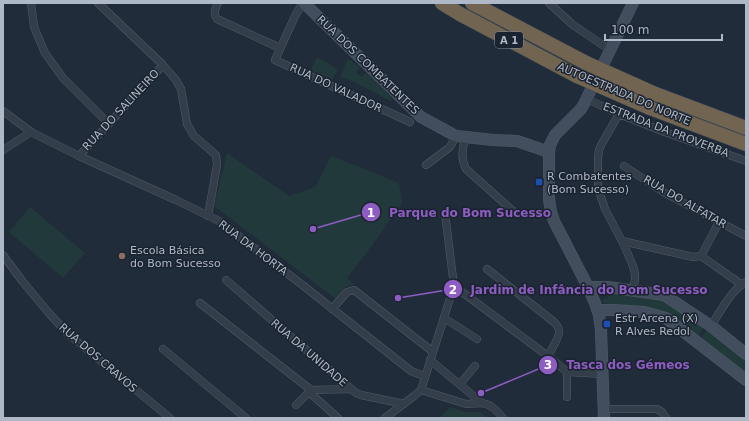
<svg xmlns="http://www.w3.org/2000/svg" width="749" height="421" font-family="'DejaVu Sans',sans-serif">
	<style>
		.green { fill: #22393b }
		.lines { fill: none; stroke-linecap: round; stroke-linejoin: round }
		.street-casing { stroke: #525b68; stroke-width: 8 }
		.secondary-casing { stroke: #525b68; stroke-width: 12 }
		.highway-casing { stroke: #3f4855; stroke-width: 15 }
		.street { stroke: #343e4a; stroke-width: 7 }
		.secondary { stroke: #424d5e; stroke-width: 11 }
		.highway { stroke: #716451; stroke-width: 14 }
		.highway-bridge-casing { stroke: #3f4855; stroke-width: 15; stroke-linecap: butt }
		.highway-bridge { stroke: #716451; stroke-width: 14 }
		.transit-dot { fill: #1a4fb4; stroke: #1a232f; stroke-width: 1.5 }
		.education-dot { fill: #8d6e63; stroke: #1a232f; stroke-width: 1.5 }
		.labels { text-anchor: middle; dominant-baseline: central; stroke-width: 3; stroke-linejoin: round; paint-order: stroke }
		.shield { fill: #1a232f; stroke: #828b99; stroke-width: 1 }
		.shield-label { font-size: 10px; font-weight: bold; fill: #afb8c7 }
		.street-label { font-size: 11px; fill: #afb8c7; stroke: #1a232f }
		.poi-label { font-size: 11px; fill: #afb8c7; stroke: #1a232f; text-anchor: start }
		.leader { fill: none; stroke: #8d5dc2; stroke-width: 1.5 }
		.callout-dot { fill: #8d5dc2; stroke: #1a232f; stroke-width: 1.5 }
		.mark-label { font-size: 12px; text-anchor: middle; font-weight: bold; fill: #fff }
		.callout-label { font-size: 12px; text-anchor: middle; font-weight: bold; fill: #8d5dc2; stroke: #1a232f; stroke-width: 3; stroke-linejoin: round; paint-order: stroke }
	</style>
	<rect width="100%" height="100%" fill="#202c3a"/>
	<path class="green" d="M317,57L338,69L332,80L311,70Z
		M348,59L360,67L356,72L361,77L366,73L390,96L392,101L389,100L352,81L340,77Z
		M227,153L289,196L315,187L331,156L399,183L402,203L368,251L347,278L355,285C344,284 342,291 336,299L214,206Z
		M30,207L85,253L63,278L9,232Z
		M617,291L657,296L705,326L698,336L682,324L679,325L633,307L603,303V298L608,299L609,293L616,294Z
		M708,328L746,358V377L700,339Z
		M450,407L466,412H480L488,418H440Z"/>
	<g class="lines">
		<g class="street-casing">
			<path id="street" d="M31,3L34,27L45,53L63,78L109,124
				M98,3L163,65L176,80L181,89L187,124L194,136L216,155L217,165L208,216
				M218,3C215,9 213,14 217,19L280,48
				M303,3L296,14L275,60L410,122
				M549,3L573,25L610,50
				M587,99L619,114L662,131L746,161
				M3,111L31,132L79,156L176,200L219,221L305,287L411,371L424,376
				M619,114L601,145L599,150L598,158V188L605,209L624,245L633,266L635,274V280L633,290
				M465,137C463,149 460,157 466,169L514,212
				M3,150L31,132
				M79,156L163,65
				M426,165L450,147L456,136
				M624,166L665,193L746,236
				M622,241L693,257L701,256L741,284
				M3,255L23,282L48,312L67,333L170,418
				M701,256L719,222
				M487,269L554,322C556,324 559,328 559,331C560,337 551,350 548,356
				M226,280L356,393L361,395L404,404
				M454,286L548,356L567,372L603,374
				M200,303L311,390L310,393L338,418
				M332,309L347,292L354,290L433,352
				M444,318L477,339
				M711,326C721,311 730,291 746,282
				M163,349L246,418
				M430,360L482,403C491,404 497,411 503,418
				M460,384L475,366
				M421,390L466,404L482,403
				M567,397V372
				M296,405L311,390L351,389
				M604,409H657L662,412L666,418
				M385,418L414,396L421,390L454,286L445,213"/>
		</g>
		<g class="secondary-casing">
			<path id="secondary" d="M304,3L421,117L456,136L493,140L517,141L549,152
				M588,287H608L664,295L711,326L746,354
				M598,310H613L644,312L666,318L746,380
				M604,418L601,330L599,315L595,303L588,287L554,221L551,212L549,199V152L550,145L555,135L581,109L584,104L633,3"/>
		</g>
		<g class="highway-casing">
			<path id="highway" d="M442,3L460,14L577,76
				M472,3L586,63
				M653,93L746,128
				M650,108L746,144"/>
		</g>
		<use href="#street" class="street"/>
		<use href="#secondary" class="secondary"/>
		<use href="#highway" class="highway"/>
		<g class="highway-bridge-casing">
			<path id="highway-bridge" d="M586,63L653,93
				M577,76L650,108"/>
		</g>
		<use href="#highway-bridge" class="highway-bridge"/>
	</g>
	<g class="transit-dot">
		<rect x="535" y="178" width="8" height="8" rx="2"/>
		<rect x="603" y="320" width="8" height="8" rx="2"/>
	</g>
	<circle class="education-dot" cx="122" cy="256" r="4"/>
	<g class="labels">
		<rect class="shield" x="495" y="32" width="28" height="16" rx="3"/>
		<g class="shield-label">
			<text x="509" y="40">A 1</text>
		</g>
		<g class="street-label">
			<text transform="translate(368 65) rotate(44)">RUA DOS COMBATENTES</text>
			<text transform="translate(336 88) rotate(25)">RUA DO VALADOR</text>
			<text transform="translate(624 94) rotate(23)">AUTOESTRADA DO NORTE</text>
			<text transform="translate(121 110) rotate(-47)">RUA DO SALINEIRO</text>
			<text transform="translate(666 130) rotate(21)">ESTRADA DA PROVERBA</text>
			<text transform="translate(685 202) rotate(30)">RUA DO ALFATAR</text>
			<text transform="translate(253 248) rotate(37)">RUA DA HORTA</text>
			<text transform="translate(309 353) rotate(41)">RUA DA UNIDADE</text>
			<text transform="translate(98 358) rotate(41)">RUA DOS CRAVOS</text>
		</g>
		<g class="poi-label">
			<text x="547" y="176">R Combatentes<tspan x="547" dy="13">(Bom Sucesso)</tspan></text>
			<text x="130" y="250">Escola Básica<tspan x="130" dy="13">do Bom Sucesso</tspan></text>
			<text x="615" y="318">Estr Arcena (X)<tspan x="615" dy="13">R Alves Redol</tspan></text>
		</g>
	</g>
	<path class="leader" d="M313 229L371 212M398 298L453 289M481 393L548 365"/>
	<g class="callout-dot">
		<circle cx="313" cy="229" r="4"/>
		<circle cx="398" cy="298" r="4"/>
		<circle cx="481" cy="393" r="4"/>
		<circle cx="371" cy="212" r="10"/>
		<circle cx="453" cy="289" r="10"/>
		<circle cx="548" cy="365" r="10"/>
	</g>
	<g class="mark-label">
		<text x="371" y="217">1</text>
		<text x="453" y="294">2</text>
		<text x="548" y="369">3</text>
	</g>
	<g class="callout-label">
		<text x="470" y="217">Parque do Bom Sucesso</text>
		<text x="589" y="294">Jardim de Infância do Bom Sucesso</text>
		<text x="628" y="369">Tasca dos Gémeos</text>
	</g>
	<rect width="749" height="421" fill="none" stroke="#afb8c7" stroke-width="8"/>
	<path d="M605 34v6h117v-6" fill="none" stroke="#afb8c7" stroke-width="2"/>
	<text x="611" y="34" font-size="12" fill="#afb8c7" stroke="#1a232f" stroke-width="3" paint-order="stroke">100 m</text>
</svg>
